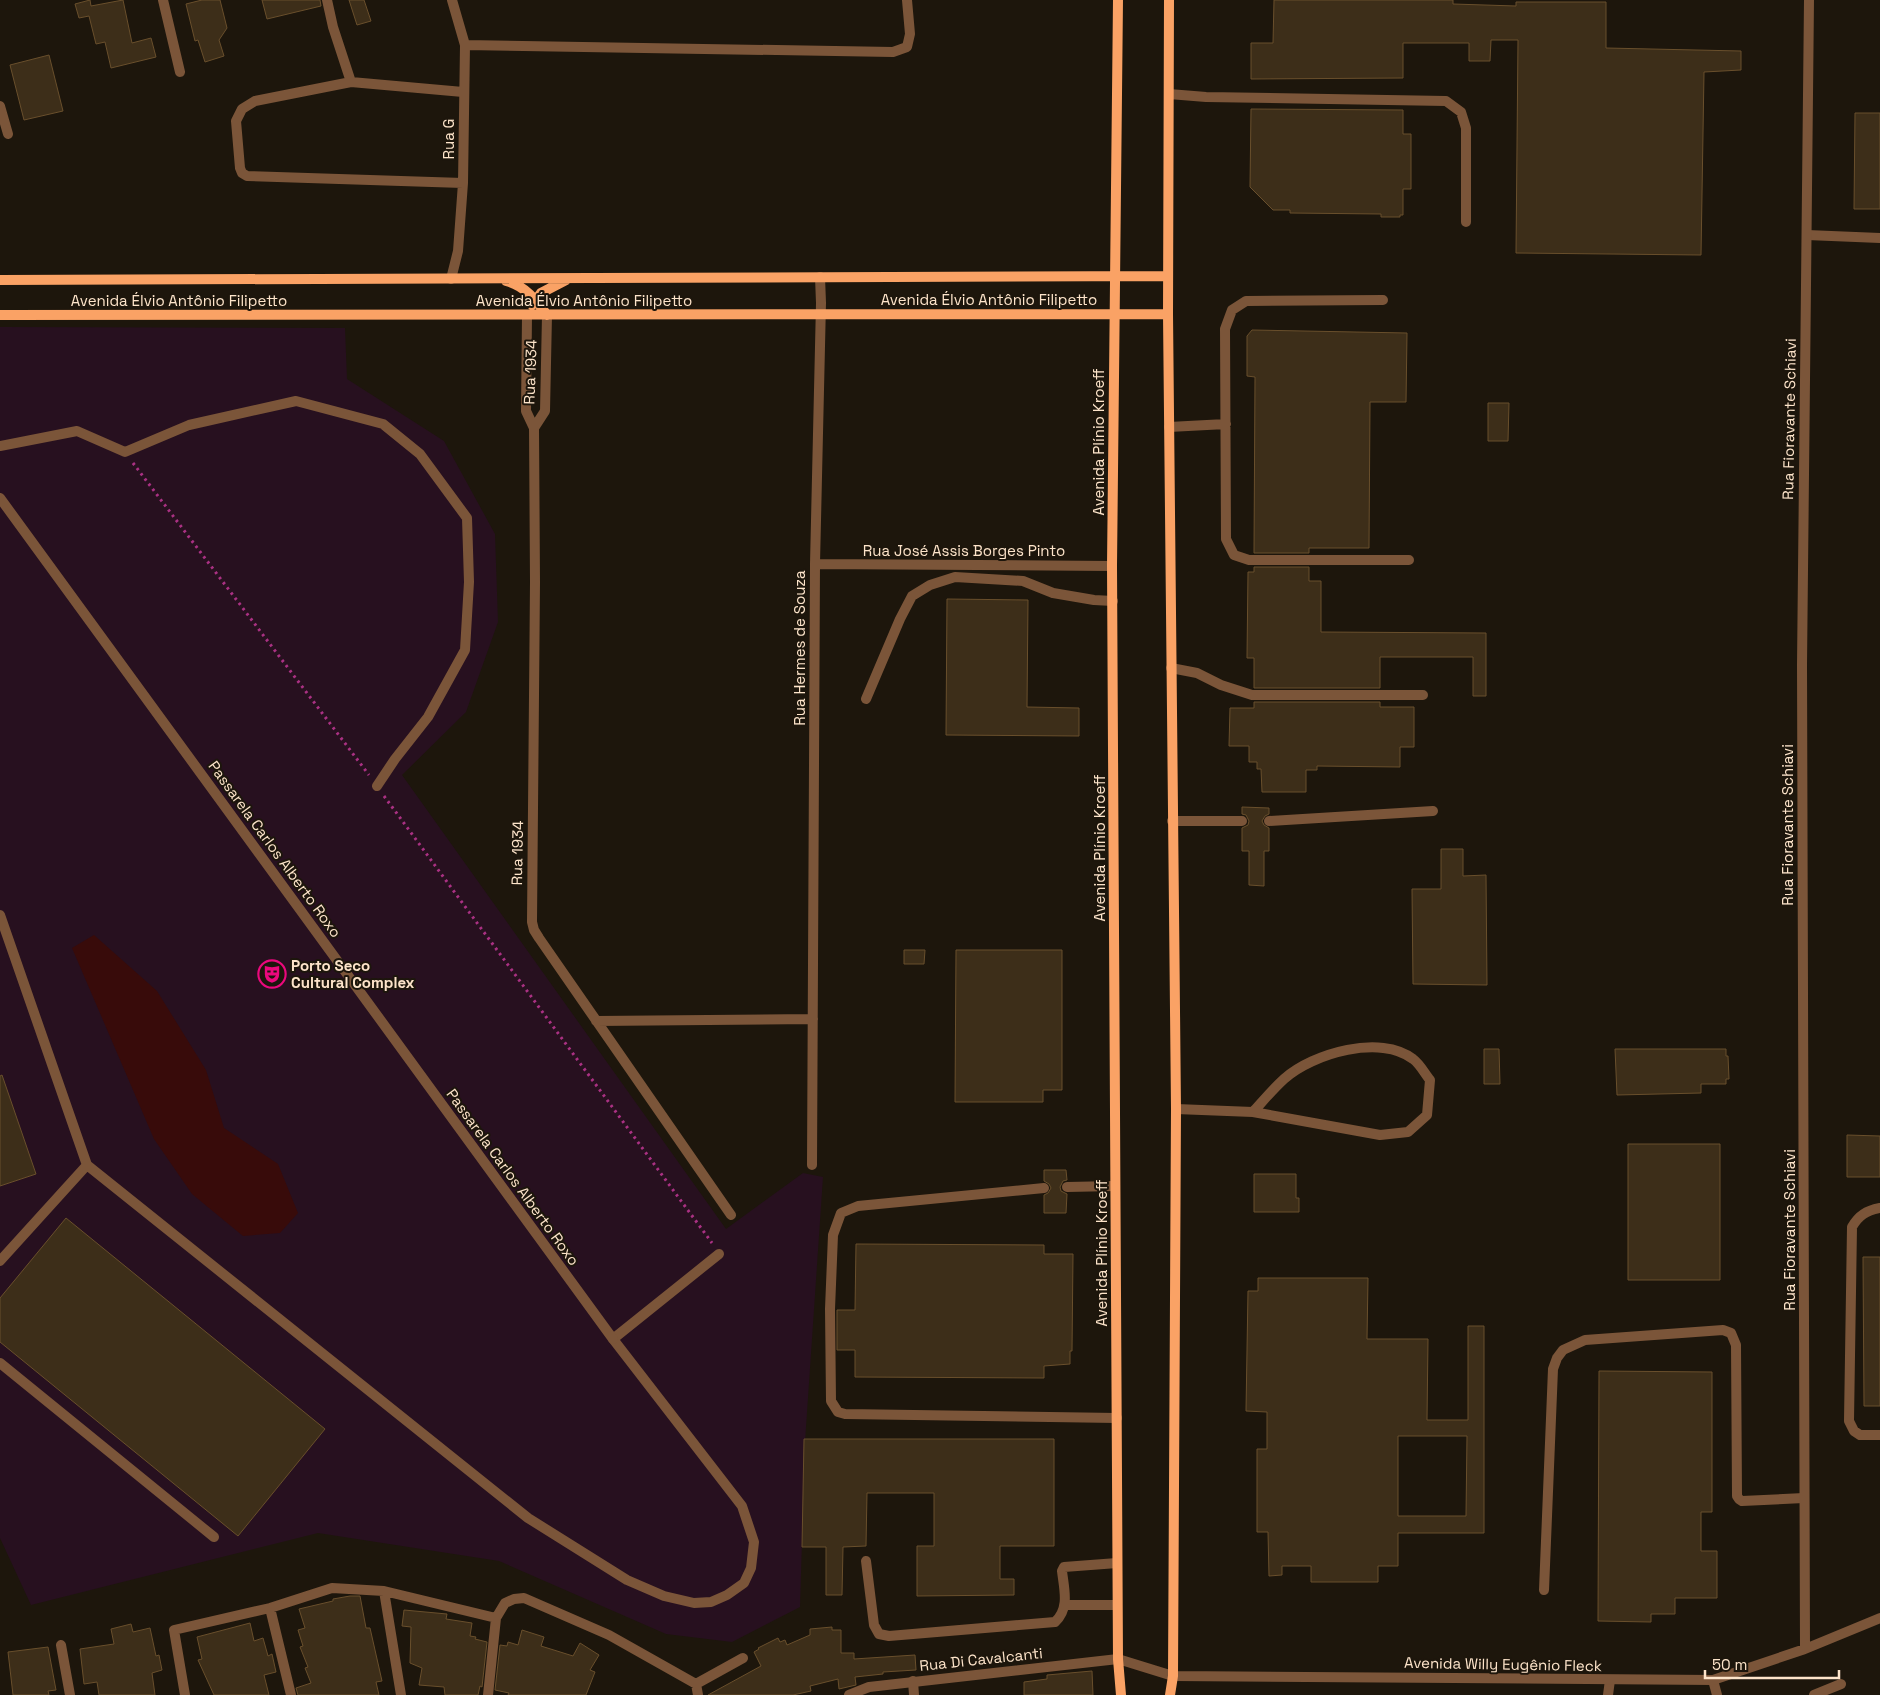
<svg xmlns="http://www.w3.org/2000/svg" width="1880" height="1695" font-family="'Space Grotesk',sans-serif">
	<style>
		.green { fill: #27101f }
		.water { fill: #380b0a }
		.building { fill: #3d2e19; stroke: #694f2c; fill-rule: evenodd }
		.lines { fill: none; stroke-linecap: round; stroke-linejoin: round }
		.path { stroke: #aa3183; stroke-width: 3; stroke-dasharray: 2.5 4; stroke-linecap: butt }
		.lane { stroke: #7b5539; stroke-width: 10 }
		.street { stroke: #7b5539; stroke-width: 10 }
		.secondary { stroke: #faa265; stroke-width: 10 }
		.labels { text-anchor: middle; dominant-baseline: central; stroke-width: 4; stroke-linejoin: round; paint-order: stroke }
		.street-label { font-size: 15px; fill: #fde4ca; stroke: #1d160c }
		.poi-label { font-size: 15px; font-weight: bold; fill: #fde4ca; stroke: #1d160c; text-anchor: start }
	</style>
	<rect width="100%" height="100%" fill="#1d160c"/>
	<path class="green" d="M0,327L345,328L347,379L444,441L495,534L498,622L466,712L402,775L726,1229L803,1173L823,1177L805,1442L800,1607L732,1642L666,1634L499,1561L318,1533L31,1605L0,1538Z"/>
	<path class="water" d="M94,935L157,991L206,1070L224,1128L278,1164L298,1213L280,1233L243,1236L192,1194L154,1139L72,948Z"/>
	<path class="building" d="M90,0L91,6L123,0L132,43L151,38L156,57L111,68L105,42L96,44L89,16L79,18L75,4Z
		M202,0H220L227,28L219,40L224,56L205,62L198,40L195,41L186,4Z
		M262,0H320L321,6L267,19Z
		M349,0H364L371,21L357,25Z
		M1274,0H1453V4L1516,6V2H1606V48L1741,51V70L1704,72L1701,255L1516,253L1518,40H1491L1490,61H1469V43H1403V78L1251,79V43H1273Z
		M49,55L63,111L24,120L10,65Z
		M1251,109L1403,110V134H1411V189H1403V215H1400V217H1381V214L1290,213V210H1273L1250,187Z
		M1855,113H1880V209H1854Z
		M1252,330L1407,333L1406,402H1370L1369,548H1309V553H1254L1255,377L1247,376V336Z
		M1488,403H1509L1508,441H1488Z
		M1254,567H1309V581H1321V632L1486,633V696H1473V657H1380V688H1254V658H1247L1248,572H1254Z
		M947,599L1028,600L1027,707L1079,708V736L946,735Z
		M1254,702H1380V707H1414V747H1400V767L1317,766V770H1306V792H1262L1261,769H1257V762H1249V746H1229L1230,708H1254Z
		M1242,807L1269,808V814L1265,816L1262,821L1264,825L1269,828V851H1264V886L1249,885V851H1242V828L1248,825L1249,821L1246,815L1242,814Z
		M1441,849H1463V876L1486,875L1487,985L1413,984L1412,889H1441Z
		M904,950H925L924,964H904Z
		M956,950H1062V1090H1043V1102H955Z
		M1484,1049H1499L1500,1084H1484Z
		M1615,1049H1726V1056H1728L1729,1079H1726V1084H1701V1093L1617,1095Z
		M2,1075L36,1174L0,1186V1076Z
		M1847,1135L1880,1136V1177H1847Z
		M1628,1144H1720V1280H1628Z
		M1044,1170H1066L1067,1180L1063,1181L1060,1187L1061,1191L1067,1194L1066,1213H1044V1195L1048,1193L1051,1188L1049,1184L1044,1181Z
		M1254,1174H1296V1198H1299V1212H1254Z
		M66,1218L325,1429L238,1536L0,1342V1298Z
		M856,1244L1044,1245V1254H1073L1072,1351H1070V1364L1044,1366V1378L855,1377V1350H837V1310H855Z
		M1863,1257H1880V1406H1864Z
		M1258,1278H1368L1367,1339H1428L1427,1420H1468V1326H1484V1533H1398V1566H1378V1582H1311V1566H1282V1575L1269,1576L1268,1532H1257V1449H1267V1412L1246,1411L1248,1291H1258ZM1398,1436H1467L1466,1516H1398Z
		M1599,1371L1712,1372V1512H1701V1551H1717V1598H1675V1614H1651V1622L1598,1621Z
		M804,1439H1054V1546H1000V1579H1014V1595L917,1596V1546H934V1493H867L866,1546L843,1547L842,1595H826V1547H802Z
		M350,1596H360L366,1628H370L382,1681L376,1682L379,1695H298L296,1688L311,1683L305,1668L308,1667L300,1647L303,1646L298,1630L305,1628L299,1609L333,1601V1599Z
		M404,1610L447,1614L446,1619L472,1623L470,1636L476,1637L475,1639L487,1642L482,1687L480,1686L478,1695H445L444,1687L419,1685L422,1668L410,1663L411,1627L402,1626Z
		M250,1623L254,1641L263,1638L268,1656L272,1654L276,1672L264,1675L269,1695H214L198,1660L202,1659L197,1637Z
		M131,1624L133,1632L150,1628L156,1656L159,1655L162,1670L152,1673L155,1695H99L97,1682L84,1684L80,1649L114,1644L111,1629Z
		M832,1627V1630H841V1653H854V1659L915,1655L916,1670L883,1672V1674L855,1677L856,1685L839,1689L838,1679L810,1686L811,1691L793,1695H708L761,1666L754,1652L759,1649L758,1648L778,1638L780,1642L785,1640L787,1645L810,1635V1629Z
		M522,1630L544,1637L541,1646L573,1656L580,1643L599,1655L590,1670L595,1672L586,1695H508L509,1693L495,1690L500,1645L507,1646L508,1642L518,1645Z
		M48,1647L56,1690L48,1691L49,1695H13L8,1652Z
		M1092,1671L1093,1695H1024V1682L1047,1679V1675Z"/>
	<g class="lines">
		<path class="path" d="M133,463L369,775
			M384,796L712,1243"/>
		<path class="lane" d="M1169,94L1206,97L1446,101L1461,112L1466,128V222
			M1807,235L1880,238
			M1383,300L1246,301L1232,310L1225,329L1226,539L1234,555L1249,560H1409
			M1169,427L1226,424
			M0,446L77,431L125,452L189,425L296,401L383,424L420,454L467,518L469,582L465,650L428,717L395,759L377,786
			M1171,668L1197,673L1221,685L1252,695H1423
			M866,699L900,619L912,596L930,585L955,577L1023,581L1053,593L1094,600L1113,601
			M1172,821H1242
			M1269,821L1433,811
			M0,915L87,1165L528,1518L627,1580L664,1596L694,1603L711,1602L727,1595L744,1583L751,1568L754,1542L742,1506L613,1339L719,1254
			M1176,1109L1253,1112L1380,1135L1408,1132L1427,1115L1430,1080C1425,1074 1420,1064 1413,1059C1381,1034 1313,1053 1284,1079C1273,1089 1263,1101 1253,1112
			M1067,1187L1115,1186
			M1044,1188L858,1206L841,1213L833,1235L830,1309L831,1401L838,1412L845,1414L1117,1418
			M1880,1208C1866,1211 1859,1215 1852,1227L1849,1421L1854,1431L1860,1435H1880
			M0,1261L87,1165
			M0,1363L214,1537
			M866,1561L874,1625L879,1634L889,1636L1055,1622C1070,1608 1064,1589 1062,1571L1064,1567L1117,1563
			M1544,1590L1553,1369L1557,1358L1563,1350L1585,1340L1723,1330L1731,1333L1736,1345L1737,1496L1739,1499L1742,1501L1804,1498
			M1065,1605H1117
			M1713,1680L1717,1695
			M913,1681L914,1695
			M1608,1695L1610,1680
			M1814,1695L1841,1684"/>
		<path class="street" d="M163,0L180,72
			M327,0L333,27L351,82
			M465,45L893,52L907,47L910,34L907,0
			M0,106L8,134
			M463,183L247,176L242,173L240,168L236,121L242,109L255,101L351,82L463,92
			M451,279L458,251L463,183L465,45L452,0
			M527,315L526,411L534,428L535,582L532,922L534,930L539,938L731,1215
			M534,428L545,411L547,315
			M0,498L613,1339
			M815,564L1112,566
			M596,1021L813,1019
			M812,1165L815,564L821,303L820,277
			M384,1591L401,1695
			M270,1608L291,1695
			M61,1645L70,1695
			M1805,1649L1802,665L1809,0
			M696,1684L743,1658
			M696,1684L698,1695
			M185,1695L174,1630L270,1608L332,1588L384,1591L496,1618
			M488,1695L496,1618L505,1603L514,1599L524,1598L609,1635L696,1684
			M849,1695L869,1687L1118,1659L1173,1676L1713,1680L1805,1649L1880,1618"/>
		<path class="secondary" d="M1118,0L1112,566L1118,1659L1121,1695
			M1169,0L1168,314L1176,1109L1173,1676L1170,1695
			M0,280L1167,276
			M506,281C525,286 536,300 547,315
			M532,305L541,293L566,280
			M0,315L1168,314"/>
	</g>
	<defs>
		<g id="theatre-ring" transform="scale(1.4375)"><circle r="9.5" fill="#1d160c" stroke="#eb087d" stroke-width="1.5"/><path d="M-5-5.5Q0-4 5-5.5V0Q5 5 0 6Q-5 5-5 0ZM-3.3-2.5H-1v1.5H-3.3ZM1-2.5H3.3v1.5H1ZM-2.8 1Q0 5.5 2.8 1Z" fill="#eb087d"/></g>
	</defs>
	<g fill-rule="evenodd">
		<use href="#theatre-ring" x="272" y="974"/>
	</g>
	<g class="labels">
		<g class="street-label">
			<text transform="translate(448 139) rotate(-90)">Rua G</text>
			<text x="989" y="299">Avenida Élvio Antônio Filipetto</text>
			<text x="179" y="300">Avenida Élvio Antônio Filipetto</text>
			<text x="584" y="300">Avenida Élvio Antônio Filipetto</text>
			<text transform="translate(530 372) rotate(-88)">Rua 1934</text>
			<text transform="translate(1789 419) rotate(-89)">Rua Fioravante Schiavi</text>
			<text transform="translate(1098 442) rotate(-90)">Avenida Plínio Kroeff</text>
			<text x="964" y="550">Rua José Assis Borges Pinto</text>
			<text transform="translate(799 648) rotate(-90)">Rua Hermes de Souza</text>
			<text transform="translate(1787 825) rotate(-90)">Rua Fioravante Schiavi</text>
			<text transform="translate(1099 848) rotate(-90)">Avenida Plínio Kroeff</text>
			<text transform="translate(275 849) rotate(54)">Passarela Carlos Alberto Roxo</text>
			<text transform="translate(517 853) rotate(-89)">Rua 1934</text>
			<text transform="translate(513 1177) rotate(54)">Passarela Carlos Alberto Roxo</text>
			<text transform="translate(1789 1230) rotate(-90)">Rua Fioravante Schiavi</text>
			<text transform="translate(1101 1253) rotate(-90)">Avenida Plínio Kroeff</text>
			<text transform="translate(981 1659) rotate(-6)">Rua Di Cavalcanti</text>
			<text transform="translate(1503 1664) rotate(1)">Avenida Willy Eugênio Fleck</text>
		</g>
		<g class="poi-label">
			<text x="291" y="965">Porto Seco<tspan x="291" dy="17">Cultural Complex</tspan></text>
		</g>
	</g>
	<path d="M1705 1670v8h134v-8" fill="none" stroke="#fde4ca" stroke-width="2.5"/>
	<text x="1712" y="1670" font-size="15" fill="#fde4ca" stroke="#1d160c" stroke-width="4" paint-order="stroke">50 m</text>
</svg>
